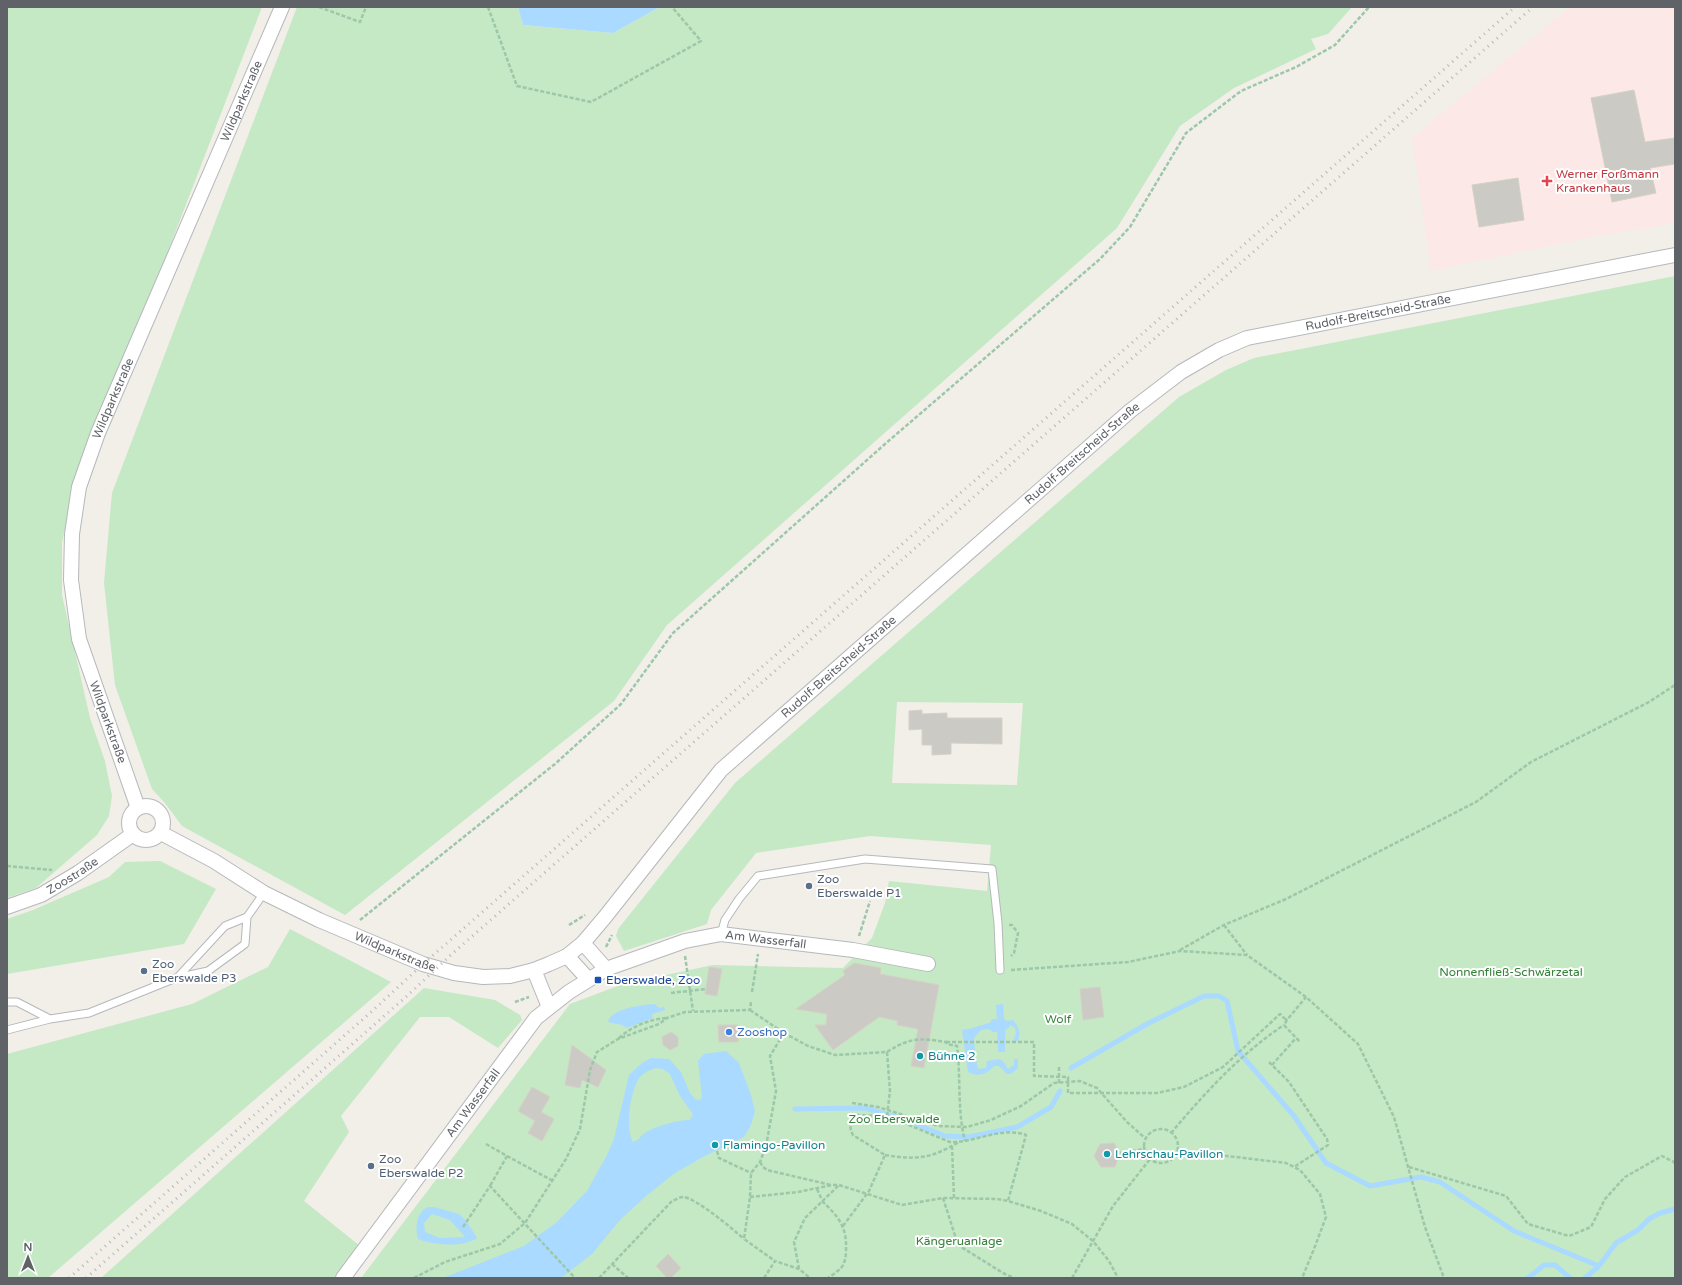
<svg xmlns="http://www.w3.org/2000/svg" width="1682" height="1285" font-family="'Varela Round',sans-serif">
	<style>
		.medical { fill: #fce8e6 }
		.green { fill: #c5e8c5; fill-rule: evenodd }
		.water { fill: #aadaff; fill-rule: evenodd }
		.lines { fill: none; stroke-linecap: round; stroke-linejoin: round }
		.stream { stroke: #aadaff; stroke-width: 5 }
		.building { fill: #cccac5; stroke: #d6d1c6 }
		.service-casing { stroke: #b5b8bc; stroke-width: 9 }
		.minor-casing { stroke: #b5b8bc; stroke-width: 16 }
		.path { stroke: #9cc7a9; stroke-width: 2.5; stroke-dasharray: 4 2; stroke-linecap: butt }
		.service { stroke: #fff; stroke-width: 7 }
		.minor { stroke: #fff; stroke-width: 14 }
		.rail { stroke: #b6b7b8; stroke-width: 3; stroke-dasharray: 1 5; stroke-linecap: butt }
		.path-bridge { stroke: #9cc7a9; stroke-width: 2.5; stroke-dasharray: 4 2; stroke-linecap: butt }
		.health-dot { fill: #e0444e; stroke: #fff; stroke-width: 1.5 }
		.service-dot { fill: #5c6f8a; stroke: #fff; stroke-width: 1.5 }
		.transit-dot { fill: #1a4fb4; stroke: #fff; stroke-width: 1.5 }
		.shop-dot { fill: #3f7fe0; stroke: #fff; stroke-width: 1.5 }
		.culture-dot { fill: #0f9aa8; stroke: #fff; stroke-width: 1.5 }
		.labels { text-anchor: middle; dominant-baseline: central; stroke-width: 4; stroke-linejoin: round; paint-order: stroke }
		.street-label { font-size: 12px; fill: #5f6368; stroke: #fff }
		.health-label { font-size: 12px; fill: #be3a42; stroke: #fff; text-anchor: start }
		.service-label { font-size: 12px; fill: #4e5e75; stroke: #fff; text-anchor: start }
		.park-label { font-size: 12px; fill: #348238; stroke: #fff }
		.transit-label { font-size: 12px; fill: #164399; stroke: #fff; text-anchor: start }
		.shop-label { font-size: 12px; fill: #366cbe; stroke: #fff; text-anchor: start }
		.culture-label { font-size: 12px; fill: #0d838f; stroke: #fff; text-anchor: start }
	</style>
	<rect width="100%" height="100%" fill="#f1efe8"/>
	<path class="medical" d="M1570,7H1675V223L1577,240L1431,271L1412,138Z"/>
	<path class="green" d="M7,7H262L145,311L80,465L62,542V595L90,718L105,761L112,796L109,816L97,835L36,888L7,898Z
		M297,7H518L523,25L613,33L660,7H1352L1328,34L1311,39L1316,49L1234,88L1180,126L1117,228L667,625L614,701L345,915L182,826L165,803L152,789L115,685L104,583L112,493Z
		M1675,276V1278H361L570,1004L623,984L713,965L843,968L872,938L885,903L889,881L987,891L991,845L870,836L756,853L711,910L707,924L624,951L616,936L618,929L735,783L1179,397L1226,370L1254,358ZM897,702L1023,703L1017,785L892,783Z
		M160,861L216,889L184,944L7,974V919L33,910L109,877L125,862Z
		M290,929L391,982L48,1278H7V1054L192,1004L268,967Z
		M424,988L495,1000L520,1015L522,1020L498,1048L449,1017H420L341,1116L349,1132L304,1201L360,1246L337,1278H101Z"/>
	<path class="water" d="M518,7H660L613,33L523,25Z
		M655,1004L659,1008L664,1007L665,1010L652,1014L653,1018L627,1028L622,1025L608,1022C612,1008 642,1005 655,1004Z
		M1003,1004L1004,1019L1007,1021L1013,1020C1019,1028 1021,1032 1018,1041L1013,1042L1016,1033L1015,1028L1011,1025L1005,1031V1052H998L997,1032H993L989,1029L981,1030L974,1038L975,1054L978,1069L986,1068L987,1061L1000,1059L1004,1062L1008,1069L1014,1065V1059H1018V1068L1011,1074H1007L999,1066H994C986,1075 978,1077 968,1072L962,1030C972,1029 980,1025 990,1023L992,1019H997L996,1005Z
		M726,1051L739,1063L751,1095L755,1111L751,1125L744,1137L701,1158L675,1173L646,1196L620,1220L592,1254L561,1278H443L524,1246L557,1222L587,1191L607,1155L614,1139L629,1075L642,1063L651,1058L669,1059L681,1072L690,1093L695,1099L700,1100L702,1097L698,1061L704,1054ZM656,1068L663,1069L670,1074L680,1096L693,1114L690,1120C678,1120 655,1126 645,1133C639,1137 641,1139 633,1142C625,1128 630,1094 638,1080C641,1074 649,1070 656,1068Z
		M428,1207H434L459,1214L467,1222L477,1238C463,1248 433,1245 418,1239C415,1228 416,1212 428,1207ZM432,1214L450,1220L465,1237L440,1238L425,1232L424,1223Z"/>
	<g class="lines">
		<path class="stream" d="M1071,1068L1147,1024L1204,996H1219L1227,1001L1238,1051L1294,1116L1326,1163L1370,1186L1421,1177L1440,1182L1514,1231L1599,1266
			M795,1109L865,1108L903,1119L945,1136L969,1137L1017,1127L1051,1107L1060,1091
			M1528,1278L1544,1265H1555L1570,1278
			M1585,1278L1599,1266L1616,1243L1638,1230L1649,1219L1660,1213L1675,1209"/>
	</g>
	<path class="building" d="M1634,90L1645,142L1675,138V164L1650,168L1656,193L1612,202L1591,98Z
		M1518,178L1524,220L1479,227L1472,185Z
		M922,710V714L947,713V718H1002V744L951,743V754L932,755V745H922V729L909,730V711Z
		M854,963L881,968L880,974L939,985L924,1068L911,1066L918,1029L897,1025L898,1021L879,1017L833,1050L815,1025H826L827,1014L796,1009L845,975L843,971Z
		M709,967L722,969L717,996L705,994Z
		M1100,987L1104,1017L1083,1020L1080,989Z
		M718,1025H738V1042H719Z
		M671,1032L678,1037V1046L670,1050L663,1045L662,1037Z
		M572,1045L606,1070L598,1087L582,1080L580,1088L565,1085Z
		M532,1087L550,1097L541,1112L554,1119L542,1141L528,1133L535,1121L518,1111Z
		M1114,1143L1120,1153L1115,1167H1101L1094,1156L1100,1144Z
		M668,1254L681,1268L671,1278H667L656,1266Z"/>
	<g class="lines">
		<g class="service-casing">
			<path id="service" d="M721,934L725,920L739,899L758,876L865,859L992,869L998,923L1000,970
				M177,978L225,926L247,917L264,893
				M7,1002H17L50,1019
				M7,1030L50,1019L89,1013L176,978L208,971L245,944L247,917"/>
		</g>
		<g class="minor-casing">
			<g id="minor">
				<circle cx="146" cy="823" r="17"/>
				<path id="s1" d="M138,808L79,639L71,580L72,534L79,487L98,433L282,7"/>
				<path id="s2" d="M161,833L214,861L264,893L319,920L423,964L454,973L483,977L510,976L534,970L549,964L567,956L583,943L605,917L721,770L1130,411L1181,372L1219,350L1247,338L1675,255"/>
				<path id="s3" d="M7,907L41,895L78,873L133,834"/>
				<path d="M583,943L606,969"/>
				<path d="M567,956L588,979"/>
				<path d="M534,970L549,1007"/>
				<path id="s4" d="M343,1278L536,1018L569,992L606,969L685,941L721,934L853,950L928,964"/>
			</g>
		</g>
		<path class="path" d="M319,7L360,22L366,7
			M488,7L517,86L591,102L701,41L672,7
			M7,866L52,870
			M360,920L555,764L621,704L673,633L885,444L1100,259L1130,227L1186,133L1241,91L1296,67L1335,45L1369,7
			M569,925L585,915
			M1009,925H1012L1018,933L1014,953L1011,956
			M1224,925L1247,955
			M859,936L870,901
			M606,947L612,935
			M1180,950L1224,925L1286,899L1476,802L1531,762L1649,702L1675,685
			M685,956L693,1011
			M1011,970L1128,962L1180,951L1247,955L1306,997L1358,1044L1394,1117L1425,1227L1444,1278
			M752,992L758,954
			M671,993L706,989
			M515,1002L529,997
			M750,1010L784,1033L770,1056L776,1091L766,1146L760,1162L751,1173L750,1197L744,1239L775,1261
			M1284,1018L1287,1020L1306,997
			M1287,1020L1284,1025L1300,1042
			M784,1033L808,1046L835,1055L887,1052L890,1091L887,1116
			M619,1038C631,1027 649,1019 667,1018
			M887,1052C911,1037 919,1038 946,1042L947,1044L957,1046C961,1077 957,1110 965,1141
			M1269,1062L1289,1082L1327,1139L1328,1145L1294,1167
			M1272,1065L1296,1038
			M1059,1067V1083
			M852,1103L878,1107L938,1126L967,1127L991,1120L1021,1106L1054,1083L1080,1081L1097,1088L1127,1122L1146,1139
			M1144 1146a17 17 0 1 1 34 0a17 17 0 1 1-34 0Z
			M1171,1133C1205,1093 1240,1054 1284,1025
			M486,1144L507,1156L490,1186
			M952,1146L954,1198
			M1177,1150L1286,1163L1300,1170L1320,1194L1326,1217L1314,1249L1302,1278
			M717,1151L719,1158L751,1173
			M1120,1153L1144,1149
			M885,1155C917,1160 930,1159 959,1142
			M507,1156L553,1181
			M760,1162L763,1167L767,1170L831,1185
			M1409,1167L1506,1196L1528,1224L1569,1236L1591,1227L1605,1199L1625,1177L1662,1156L1674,1162L1675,1165
			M817,1189L822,1200
			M750,1197L798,1192L832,1185H839L902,1205L943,1198L997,1199L1008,1201L1041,1211L1072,1224L1093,1241L1109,1261L1118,1278
			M943,1198L958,1245L1003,1273L1014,1278
			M822,1201C839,1217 847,1227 846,1250C846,1257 845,1263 841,1268C837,1272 832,1275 828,1278
			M843,1226L869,1191L885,1155L853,1135C849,1128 850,1122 854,1115L887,1116L950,1142C975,1143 1001,1126 1026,1135L1008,1201
			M463,1227L490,1186L575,1278
			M612,1264L628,1278
			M799,1269L794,1242L805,1218L839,1185
			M414,1278L445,1262L500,1244L525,1223L566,1159L580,1129L590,1070L597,1052L618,1039L659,1024L667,1018L685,1012L750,1010L751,1002
			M599,1278L672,1201C675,1200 679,1197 683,1197C696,1198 733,1229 744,1239
			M764,1278L775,1261L799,1269L810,1278
			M1072,1278L1113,1206L1150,1159"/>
		<use href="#service" class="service"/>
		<use href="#minor" class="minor"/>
		<path class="rail" d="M69,1278L370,1013L423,964L1515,7
			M86,1278L407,996L453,953L1533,7"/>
		<path class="path-bridge" d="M946,1042H1034V1076L1068,1077V1093H1157L1184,1087L1223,1067L1280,1014L1284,1018"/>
	</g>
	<path class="health-dot" d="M1545 175h4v4h4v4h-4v4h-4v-4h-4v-4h4z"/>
	<g class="service-dot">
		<circle cx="809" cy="886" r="4"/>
		<circle cx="144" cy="971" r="4"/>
		<circle cx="371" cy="1166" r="4"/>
	</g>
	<rect class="transit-dot" x="594" y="976" width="8" height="8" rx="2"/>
	<circle class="shop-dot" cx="729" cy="1032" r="4"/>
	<g class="culture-dot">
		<circle cx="920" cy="1056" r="4"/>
		<circle cx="715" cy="1145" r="4"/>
		<circle cx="1107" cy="1154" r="4"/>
	</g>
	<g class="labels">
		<g class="street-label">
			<text stroke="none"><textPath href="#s1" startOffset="751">Wildparkstraße</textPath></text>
			<text stroke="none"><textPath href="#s2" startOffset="1501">Rudolf-Breitscheid-Straße</textPath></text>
			<text stroke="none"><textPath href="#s1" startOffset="427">Wildparkstraße</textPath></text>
			<text stroke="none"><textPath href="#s2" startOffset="1165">Rudolf-Breitscheid-Straße</textPath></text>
			<text stroke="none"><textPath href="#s2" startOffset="841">Rudolf-Breitscheid-Straße</textPath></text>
			<text transform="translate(108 722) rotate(70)">Wildparkstraße</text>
			<text stroke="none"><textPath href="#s3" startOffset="73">Zoostraße</textPath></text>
			<text stroke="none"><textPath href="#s4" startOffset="575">Am Wasserfall</textPath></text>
			<text stroke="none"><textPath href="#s2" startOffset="263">Wildparkstraße</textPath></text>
			<text stroke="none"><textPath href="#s4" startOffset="218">Am Wasserfall</textPath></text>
		</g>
		<g class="health-label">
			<text x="1556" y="174">Werner Forßmann<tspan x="1556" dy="14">Krankenhaus</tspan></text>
		</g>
		<g class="service-label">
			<text x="817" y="879">Zoo<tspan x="817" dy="14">Eberswalde P1</tspan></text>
			<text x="152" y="964">Zoo<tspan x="152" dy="14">Eberswalde P3</tspan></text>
			<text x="379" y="1159">Zoo<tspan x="379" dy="14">Eberswalde P2</tspan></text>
		</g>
		<g class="park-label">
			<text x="1511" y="972">Nonnenfließ-Schwärzetal</text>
			<text x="1058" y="1019">Wolf</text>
			<text x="894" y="1119">Zoo Eberswalde</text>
			<text x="959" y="1241">Kängeruanlage</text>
		</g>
		<g class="transit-label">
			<text x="606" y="980">Eberswalde, Zoo</text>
		</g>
		<g class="shop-label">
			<text x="737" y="1032">Zooshop</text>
		</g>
		<g class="culture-label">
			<text x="928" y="1056">Bühne 2</text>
			<text x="723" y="1145">Flamingo-Pavillon</text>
			<text x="1115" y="1154">Lehrschau-Pavillon</text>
		</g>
	</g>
	<rect width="1682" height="1285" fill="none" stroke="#5f6368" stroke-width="16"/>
	<g transform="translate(28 1257)" stroke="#ffffff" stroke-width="3" paint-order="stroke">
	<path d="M0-3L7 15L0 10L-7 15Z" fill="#5f6368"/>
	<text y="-6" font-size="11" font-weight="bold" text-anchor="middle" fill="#5f6368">N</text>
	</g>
</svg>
